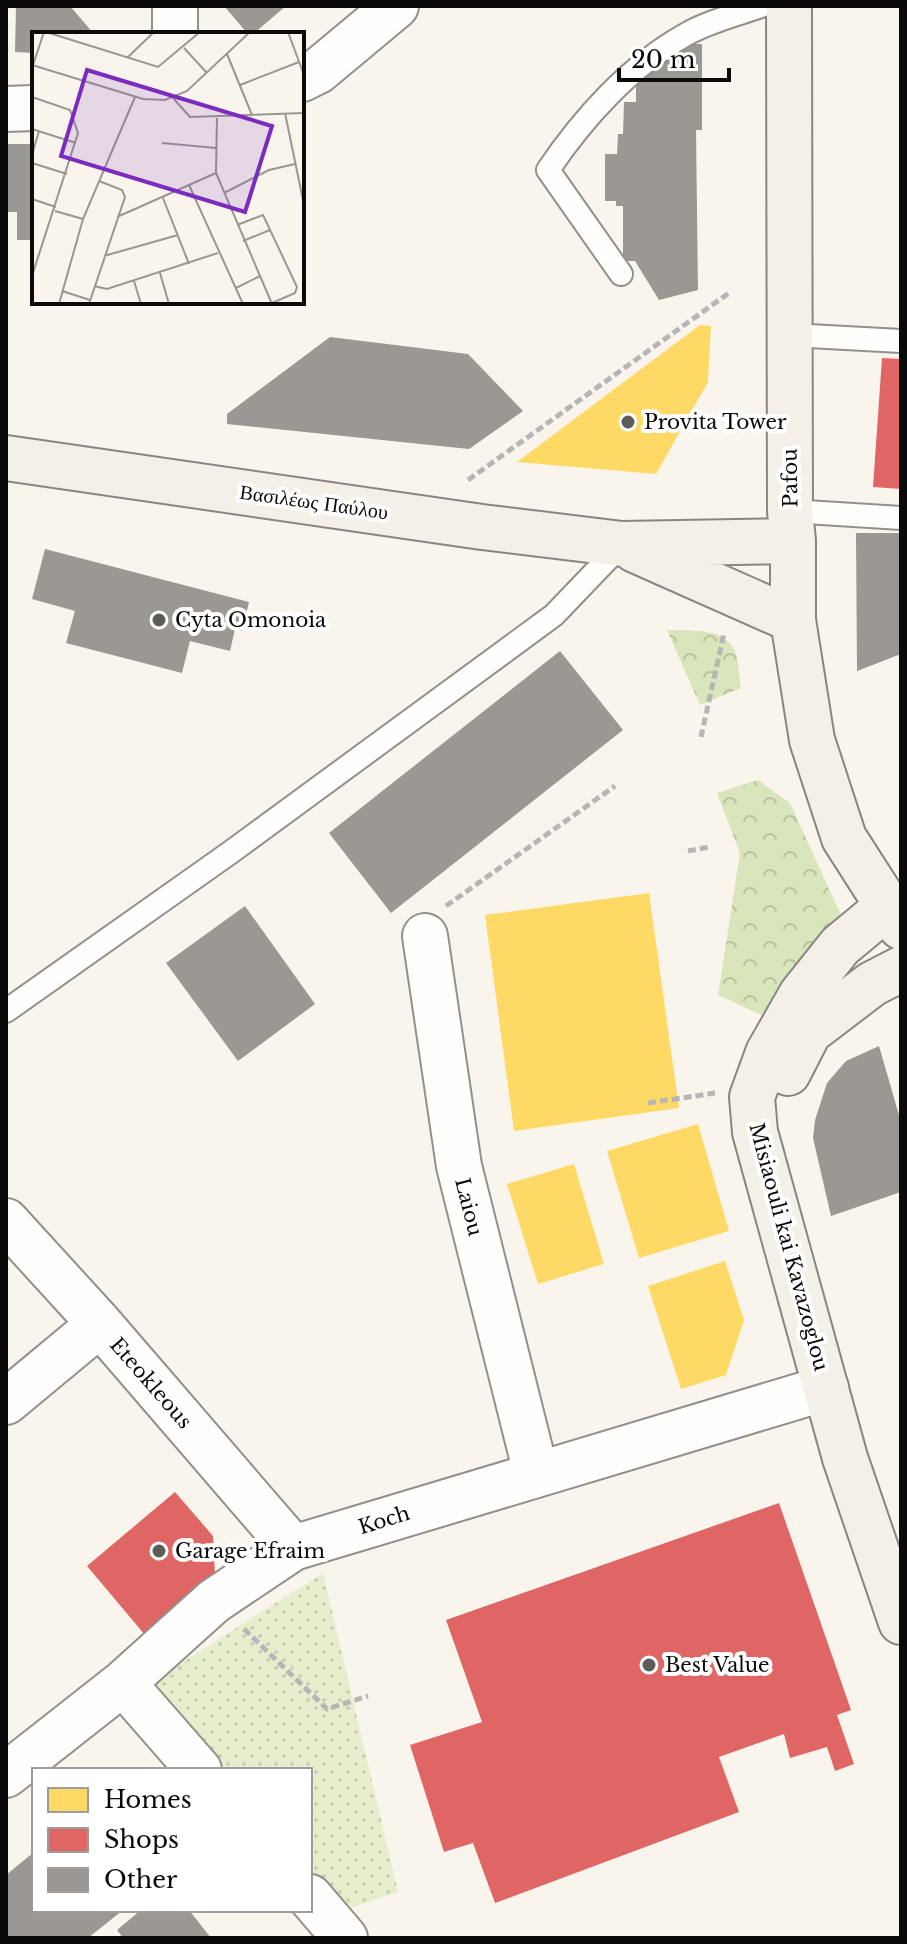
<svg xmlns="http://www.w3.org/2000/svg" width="907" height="1944" font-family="'Libre Baskerville',serif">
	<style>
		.green { fill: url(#green-dots) }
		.forest { fill: url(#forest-crowns) }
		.homes { fill: #ffd966 }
		.shops { fill: #e06666 }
		.building { fill: #9b9894 }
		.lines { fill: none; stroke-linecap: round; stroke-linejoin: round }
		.lane-casing { stroke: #92908c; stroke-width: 26 }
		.street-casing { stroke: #92908c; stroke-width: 48 }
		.secondary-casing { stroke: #888683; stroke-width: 48 }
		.path { stroke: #b7b6b5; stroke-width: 5; stroke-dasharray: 8 4; stroke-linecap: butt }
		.lane { stroke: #fefefc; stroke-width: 22 }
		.street { stroke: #fefefc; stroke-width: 44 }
		.secondary { stroke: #f4f0e7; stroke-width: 44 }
		.poi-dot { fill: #5e5c59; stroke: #fff; stroke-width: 3 }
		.labels { text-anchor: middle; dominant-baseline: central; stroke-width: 8; stroke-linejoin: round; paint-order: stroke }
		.poi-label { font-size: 20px; fill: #0a0a0a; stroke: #fff; text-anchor: start }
		.street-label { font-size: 20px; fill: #0a0a0a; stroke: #fff }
		.inset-road { fill: none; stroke: #999792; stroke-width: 2 }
		.view { fill: #7b2cbf; fill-opacity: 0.15; stroke: #7b2cbf; stroke-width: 4 }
		.inset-edge { fill: none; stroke: #0a0a0a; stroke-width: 4 }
	</style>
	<defs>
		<pattern id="green-dots" width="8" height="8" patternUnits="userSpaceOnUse" patternTransform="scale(2)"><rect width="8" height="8" fill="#e6eecd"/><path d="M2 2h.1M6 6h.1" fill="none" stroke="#c4cbaf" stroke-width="1.8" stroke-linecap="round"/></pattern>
		<pattern id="forest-crowns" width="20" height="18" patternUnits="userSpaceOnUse" patternTransform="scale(2)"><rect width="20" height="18" fill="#d9e5bb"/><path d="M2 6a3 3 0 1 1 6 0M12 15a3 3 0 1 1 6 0" fill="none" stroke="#b9c39f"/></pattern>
	</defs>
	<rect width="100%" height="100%" fill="#f9f5ed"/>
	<path class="green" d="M323,1573L398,1892L341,1911L310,1875V1770H218L145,1686Z"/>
	<path class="forest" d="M667,630C688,631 723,627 734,649C739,660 739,676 741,688L700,705Z
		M758,780L790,803L845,924L770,1019L718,995L740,853L717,793Z"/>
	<path class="homes" d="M700,325L711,326L708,382L656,474L517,462Z
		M649,893L679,1108L514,1131L485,915Z
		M698,1124L729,1231L639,1258L607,1151Z
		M574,1164L604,1264L538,1284L507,1184Z
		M725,1261L744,1320L726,1375L681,1389L648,1286Z"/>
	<path class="shops" d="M882,358L901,359V489L873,487Z
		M175,1492L213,1536L215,1576L145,1635L87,1566Z
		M779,1503L851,1710L837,1715L854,1764L835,1771L827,1747L790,1758L784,1734L719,1757L739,1812L495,1903L473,1843L444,1852L410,1745L482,1722L446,1620Z"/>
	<path class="building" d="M16,6H70L94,34H34V53L15,52Z
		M224,6H286L253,34H248Z
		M688,44H702V130H696L698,290L659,300L635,261H623V206H616V201H605V154H617L618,134H623L624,102H636V82Z
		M6,144H34V240H17V212H6Z
		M330,337L468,354L523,411L469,449L227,424V414Z
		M856,533H901V654L857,671Z
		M45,549L249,602L242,631L235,629L230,651L190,641L182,673L66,643L75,611L32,599Z
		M560,651L623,730L391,913L329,833Z
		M245,906L315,1004L238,1061L166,963Z
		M879,1046L901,1122V1192L831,1216L813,1138L815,1120L827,1083L846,1061Z
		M34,1852V1910H123L88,1938H6V1875Z
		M141,1910H189L211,1938H123L117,1930Z"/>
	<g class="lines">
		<g class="lane-casing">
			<path id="lane" d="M621,274L548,170C583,118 630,66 685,35C707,22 736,15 761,6
				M790,335L901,341
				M790,511L901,518
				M6,1011L231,852L554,615L622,544"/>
		</g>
		<g class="street-casing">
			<path id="street" d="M175,34V6
				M302,79L318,71L396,6
				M6,109L34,108
				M425,936L459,1166L536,1473
				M6,1221L100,1324L293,1548
				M6,1402L100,1324
				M123,1683L199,1770
				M6,1775L123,1683L214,1601L293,1548L826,1388
				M310,1897L345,1938"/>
		</g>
		<g class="secondary-casing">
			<path id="secondary" d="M789,6L790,511L793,541V620L812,740L844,838L901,927
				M6,458L482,527L622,544L793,541
				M635,550L793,620
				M887,907L840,946L801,995L768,1053L752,1097L755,1132L845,1458L901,1622
				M788,1073L809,1032L872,984L901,969"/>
		</g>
		<path class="path" d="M468,480L729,293
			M701,737L724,633
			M688,851L709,847
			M446,906L615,786
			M648,1103L715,1093
			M244,1629L327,1709L368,1696"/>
		<use href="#lane" class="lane"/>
		<use href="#street" class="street"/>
		<use href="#secondary" class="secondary"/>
	</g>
	<g class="poi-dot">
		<circle cx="628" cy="422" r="8"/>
		<circle cx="159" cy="620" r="8"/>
		<circle cx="159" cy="1551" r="8"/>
		<circle cx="649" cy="1665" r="8"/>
	</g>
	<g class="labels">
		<g class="poi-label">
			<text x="644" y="422">Provita Tower</text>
			<text x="175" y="620">Cyta Omonoia</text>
			<text x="175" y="1551">Garage Efraim</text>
			<text x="665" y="1665">Best Value</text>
		</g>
		<g class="street-label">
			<text transform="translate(790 478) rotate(-91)">Pafou</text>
			<text transform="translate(314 502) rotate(8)">Βασιλέως Παύλου</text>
			<text transform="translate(469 1207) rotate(76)">Laiou</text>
			<text transform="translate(789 1247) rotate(75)">Misiaouli kai Kavazoglou</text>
			<text transform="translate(151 1383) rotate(49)">Eteokleous</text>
			<text transform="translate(384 1520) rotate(-17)">Koch</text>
		</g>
	</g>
	<g transform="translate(32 32)">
		<rect width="272" height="272" fill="#f9f5ed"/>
		<path class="inset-road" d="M14,0L126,35L168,0M256,0L272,43M152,16L175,41M195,22L220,83M96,25L122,0M0,33L111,67L133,68L155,59L218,0M1,33L12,0M208,53L267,30M0,65L38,78L46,101L0,244M141,66L158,85L272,81M253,81L272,173M185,86L184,141L240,272M0,97L44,111M130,111L184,116M0,123L7,99M0,131L35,142M157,153L211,272M192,161L237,138L263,132M131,166L157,232M0,167L24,175M23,179L51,187M85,185L184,141M205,193L231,183L265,255L263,261L240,271M211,209L238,198M72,224L146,203M128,241L137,272M102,249L109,272M62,254L75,257L186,221M204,256L228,244M30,259L58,268M27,272L51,187L103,65M57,272L93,165L90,158L67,149"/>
		<path class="view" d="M55,38L240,94L213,180L29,124Z"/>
		<rect width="272" height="272" class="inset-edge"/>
	</g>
	<rect width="907" height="1944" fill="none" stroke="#0a0a0a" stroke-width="16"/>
	<rect x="32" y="1768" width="280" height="144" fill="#ffffff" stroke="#9d9d9d" stroke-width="2"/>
	<rect x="48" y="1788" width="40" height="24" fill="#ffd966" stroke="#9d9d9d" stroke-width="2"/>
	<text x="104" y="1808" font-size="24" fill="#0a0a0a">Homes</text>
	<rect x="48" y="1828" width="40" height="24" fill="#e06666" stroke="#9d9d9d" stroke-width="2"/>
	<text x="104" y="1848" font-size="24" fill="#0a0a0a">Shops</text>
	<rect x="48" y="1868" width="40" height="24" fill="#9b9894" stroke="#9d9d9d" stroke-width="2"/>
	<text x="104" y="1888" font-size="24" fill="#0a0a0a">Other</text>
	<path d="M619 68v12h110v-12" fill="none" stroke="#0a0a0a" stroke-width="4"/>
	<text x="631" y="68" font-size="24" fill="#0a0a0a" stroke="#ffffff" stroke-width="6" paint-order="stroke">20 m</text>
</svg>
